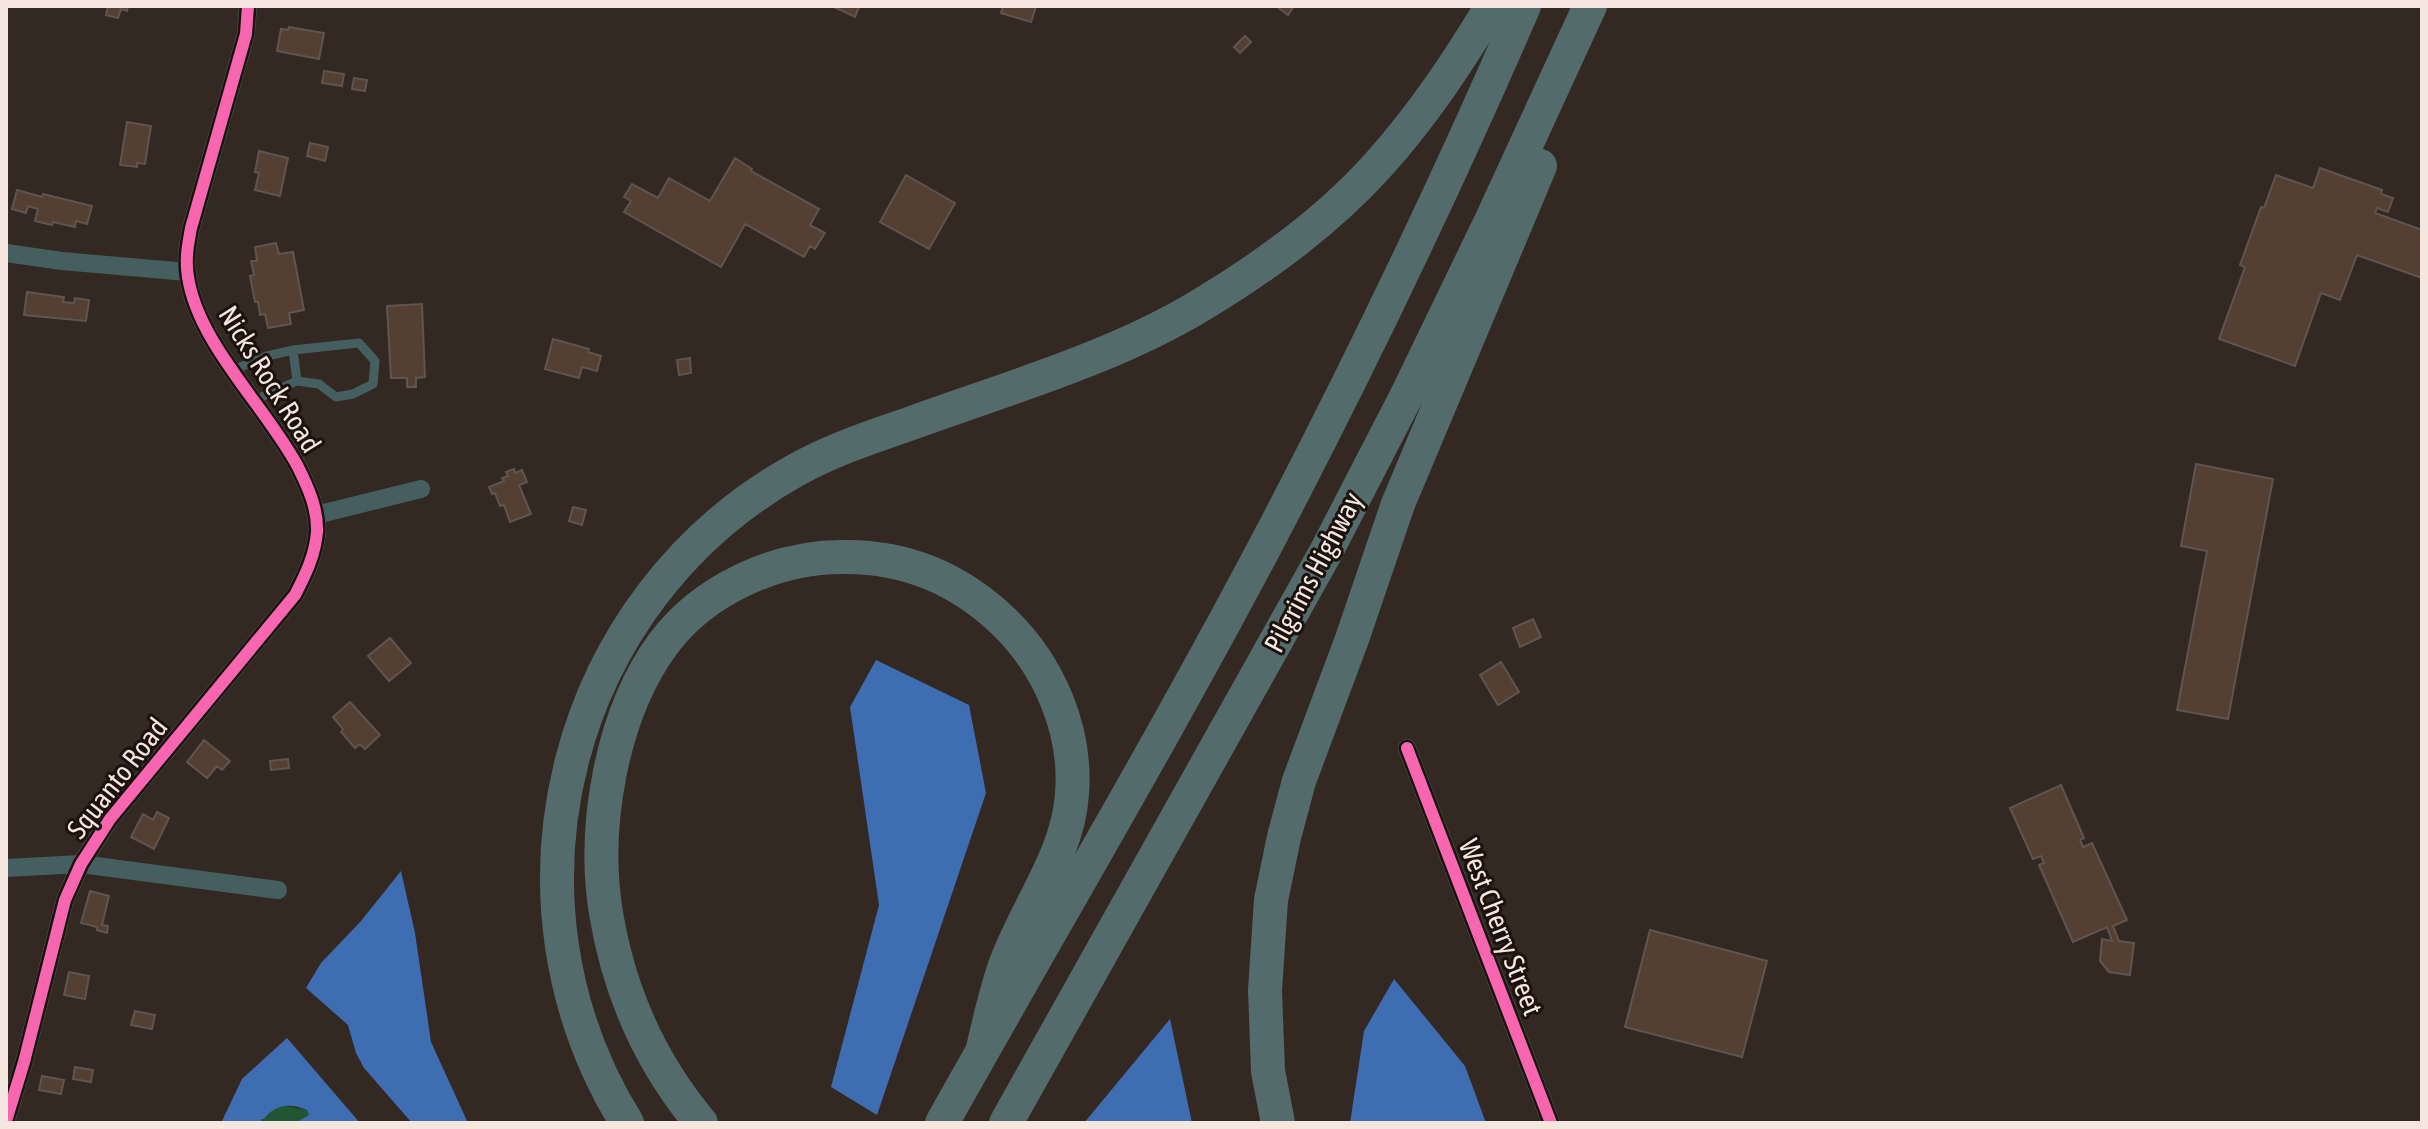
<svg xmlns="http://www.w3.org/2000/svg" width="2428" height="1129" font-family="'Asap Condensed',sans-serif">
	<style>
		.green { fill: #1f5732 }
		.water { fill: #3e6eb1 }
		.building { fill: #543f33; stroke: #5f5550; stroke-width: 2 }
		.lines { fill: none; stroke-linecap: round; stroke-linejoin: round }
		.service { stroke: #455f60; stroke-width: 9 }
		.minor { stroke: #455f60; stroke-width: 18 }
		.motorway { stroke: #536b6b; stroke-width: 34 }
		.cycleway-casing { stroke: #1b110d; stroke-width: 17 }
		.cycleway { stroke: #f766af; stroke-width: 12 }
		.labels { text-anchor: middle; dominant-baseline: central; stroke-width: 6; stroke-linejoin: round; paint-order: stroke }
		.street-label { font-size: 28px; fill: #f5e6df; stroke: #1b110d }
	</style>
	<rect width="100%" height="100%" fill="#342823"/>
	<path class="green" d="M281,1105L307,1110L309,1115L295,1123H261V1119H264L275,1108Z"/>
	<path class="water" d="M876,660L969,705L986,793L877,1115L831,1087L879,905L850,707Z
		M401,871L415,933L431,1042L468,1123H412L364,1068L356,1053L348,1025L306,988L321,963L361,921Z
		M1394,979L1465,1066L1486,1123H1350L1364,1031Z
		M1170,1019L1192,1123H1084Z
		M287,1038L360,1123H295L309,1115L307,1110C289,1103 276,1104 264,1119H261V1123H221L242,1079Z"/>
	<path class="building" d="M108,6H128L127,11L121,9L118,18L106,15Z
		M832,6H856L859,7L855,17Z
		M1003,6H1036L1031,22L1001,13Z
		M1276,6H1294L1288,15Z
		M289,27L324,33L319,59L277,51L281,29L288,30Z
		M1245,36L1251,42L1240,53L1234,47Z
		M324,71L344,74L342,86L322,83Z
		M354,78L367,80L365,91L352,89Z
		M127,122L151,126L145,164L137,163V167L120,165Z
		M310,143L328,147L325,161L307,156Z
		M259,151L288,158L280,196L255,190L259,173L255,172Z
		M735,158L752,169L751,171L819,209L810,225L825,233L815,249L810,246L804,257L745,224L721,267L624,212L631,201L624,197L632,184L658,198L669,178L710,201Z
		M2320,168L2382,190L2381,194L2393,198L2388,212L2377,208L2375,213L2422,230V278L2357,255L2340,300L2321,293L2295,366L2219,339L2245,267L2240,265L2261,207L2264,208L2276,175L2313,188Z
		M906,175L955,203L929,249L880,222Z
		M17,190L42,197L43,194L92,206L87,224L76,221L75,227L53,222L52,225L35,221L38,209L28,206L26,213L12,209Z
		M276,243L279,254L293,252L304,310L289,313L291,324L268,328L265,314L260,315L258,302H255L250,276L254,275L251,261H257L255,247Z
		M27,292L64,297L63,302L74,303L75,298L89,300L86,321L24,315Z
		M422,304L425,377L416,378V387H407V378H391L387,306Z
		M553,339L589,349L588,352L601,356L597,371L582,367L579,378L545,369Z
		M690,358L691,373L679,375L677,360Z
		M2196,464L2273,479L2228,719L2177,710L2207,551L2181,546Z
		M514,469L515,473L522,470L527,482L519,485L531,514L510,522L504,505L500,506L495,493L492,494L489,487L504,481L502,478L508,476L506,472Z
		M573,507L586,510L582,525L569,521Z
		M1533,619L1541,637L1520,647L1513,628Z
		M390,638L411,663L389,681L368,656Z
		M1501,662L1519,692L1498,705L1480,675Z
		M350,702L380,735L365,749L360,744L355,748L341,732L343,729L333,717Z
		M204,740L230,761L222,770L217,766L207,778L187,762Z
		M288,759L289,768L271,770L270,761Z
		M2061,785L2084,838L2080,840L2083,847L2092,843L2127,920L2113,926L2119,941L2134,943L2130,975L2109,972L2100,961L2102,939L2112,941L2107,927L2073,942L2039,865L2044,863L2041,856L2033,859L2010,808Z
		M157,812L169,818L154,849L131,837L143,814L153,820Z
		M90,891L109,896L102,925L108,926L107,933L97,930V927L81,923Z
		M1650,930L1767,961L1742,1057L1625,1027Z
		M69,972L89,976L85,999L64,995Z
		M135,1011L155,1015L152,1029L131,1025Z
		M75,1067L93,1070L91,1082L73,1079Z
		M42,1076L64,1080L61,1094L39,1090Z"/>
	<g class="lines">
		<path class="service" d="M293,350L297,381
			M233,370L267,356L293,350L359,343L375,361L373,384L353,394L336,397L319,384L297,381L253,401"/>
		<path class="minor" d="M6,253L62,261L187,272
			M316,515L421,489
			M1407,748L1551,1123
			M6,868L81,864L278,890
			M6,1121L24,1062L65,900L81,864L110,819L295,595C306,574 315,555 317,532C318,509 308,487 298,467C267,408 198,344 188,277C185,260 188,244 191,228L246,34L248,6"/>
		<path class="motorway" d="M627,1123C487,898 564,599 796,470C832,450 871,437 909,424C1005,389 1114,358 1201,305C1266,266 1329,220 1379,164C1423,115 1458,62 1492,6
			M701,1123C650,1062 619,992 606,913C592,828 611,715 663,644C703,590 775,557 842,557C904,556 958,578 1003,621C1049,665 1077,730 1072,794C1068,856 1025,909 1005,966C995,994 989,1024 982,1052
			M942,1123C1051,928 1166,735 1270,537C1361,363 1446,186 1524,6
			M1006,1123L1327,550L1408,393L1492,219L1590,6
			M1278,1123L1268,1071L1265,990L1271,900L1284,837L1299,781L1352,639L1398,504L1540,166"/>
		<g class="cycleway-casing">
			<path id="cycleway" d="M1407,748L1551,1123
				M6,1121L24,1062L65,900L81,864L110,819L295,595C306,574 315,555 317,532C318,509 308,487 298,467C267,408 198,344 188,277C185,260 188,244 191,228L246,34L248,6"/>
		</g>
		<use href="#cycleway" class="cycleway"/>
	</g>
	<g class="labels">
		<g class="street-label">
			<text transform="translate(270 379) rotate(58)">Nicks Rock Road</text>
			<text transform="translate(1313 572) rotate(-62)">Pilgrims Highway</text>
			<text transform="translate(117 778) rotate(-52)">Squanto Road</text>
			<text transform="translate(1501 927) rotate(69)">West Cherry Street</text>
		</g>
	</g>
	<rect width="2428" height="1129" fill="none" stroke="#f5e6df" stroke-width="16"/>
</svg>
